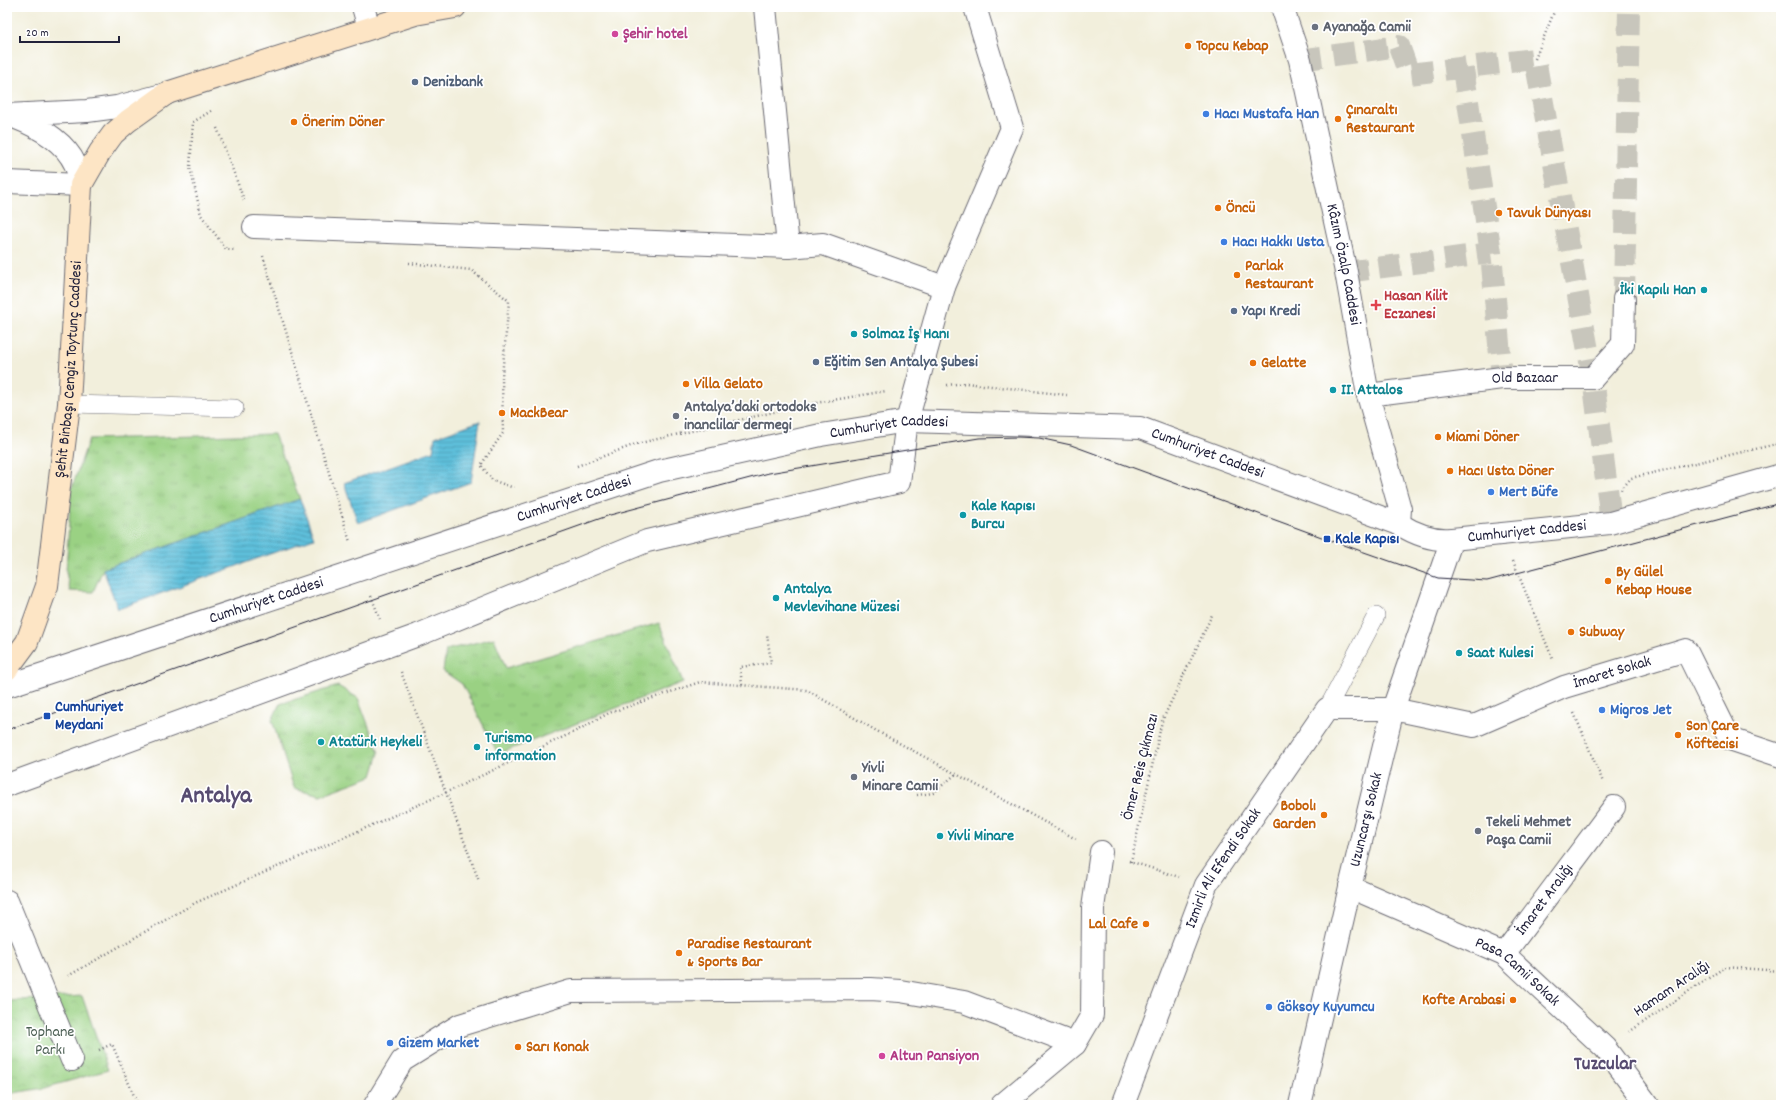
<svg xmlns="http://www.w3.org/2000/svg" width="1788" height="1112" font-family="Dekko,sans-serif">
	<style>
		.grass { fill: url(#grass-tufts); stroke: #5e7a5f }
		.park { fill: url(#park-crowns); stroke: #5e7a5f }
		.water { fill: url(#water-rules); stroke: #40718c }
		.lines { fill: none; stroke-linecap: round; stroke-linejoin: round }
		.pedestrian-tunnel { stroke: #c8c6bc; stroke-width: 22; stroke-dasharray: 22 11; stroke-linecap: butt }
		.service-casing { stroke: #6b6a73; stroke-width: 18 }
		.pedestrian-casing { stroke: #6b6a73; stroke-width: 24 }
		.minor-casing { stroke: #6b6a73; stroke-width: 24 }
		.tertiary-casing { stroke: #6b6a73; stroke-width: 24 }
		.secondary-casing { stroke: #6b6a73; stroke-width: 24 }
		.path { stroke: #6b6a73; stroke-width: 2.5; stroke-dasharray: 1 3; stroke-linecap: butt }
		.service { stroke: #fff; stroke-width: 17 }
		.pedestrian { stroke: #fff; stroke-width: 22 }
		.minor { stroke: #fff; stroke-width: 22 }
		.tertiary { stroke: #fff; stroke-width: 22 }
		.secondary { stroke: #fde5c5; stroke-width: 22 }
		.tram { stroke: #22223b; stroke-width: 1 }
		.worship-dot { fill: #6b7280; stroke: #fff; stroke-width: 1.5 }
		.hotel-dot { fill: #d1479c; stroke: #fff; stroke-width: 1.5 }
		.food-dot { fill: #e8710a; stroke: #fff; stroke-width: 1.5 }
		.service-dot { fill: #5c6f8a; stroke: #fff; stroke-width: 1.5 }
		.shop-dot { fill: #3f7fe0; stroke: #fff; stroke-width: 1.5 }
		.culture-dot { fill: #0f9aa8; stroke: #fff; stroke-width: 1.5 }
		.health-dot { fill: #e0444e; stroke: #fff; stroke-width: 1.5 }
		.transit-dot { fill: #1a4fb4; stroke: #fff; stroke-width: 1.5 }
		.labels { text-anchor: middle; dominant-baseline: central; stroke-width: 3.5; stroke-linejoin: round; paint-order: stroke }
		.worship-label { font-size: 16px; font-weight: bold; fill: #5b616d; stroke: #fff; text-anchor: start }
		.hotel-label { font-size: 16px; font-weight: bold; fill: #b23c85; stroke: #fff; text-anchor: start }
		.food-label { font-size: 16px; font-weight: bold; fill: #c56008; stroke: #fff; text-anchor: start }
		.service-label { font-size: 16px; font-weight: bold; fill: #4e5e75; stroke: #fff; text-anchor: start }
		.shop-label { font-size: 16px; font-weight: bold; fill: #366cbe; stroke: #fff; text-anchor: start }
		.street-label { font-size: 16px; fill: #22223b; stroke: #fff }
		.culture-label { font-size: 16px; font-weight: bold; fill: #0d838f; stroke: #fff; text-anchor: start }
		.health-label { font-size: 16px; font-weight: bold; fill: #be3a42; stroke: #fff; text-anchor: start }
		.transit-label { font-size: 16px; font-weight: bold; fill: #164399; stroke: #fff; text-anchor: start }
		.park-label { font-size: 16px; fill: #4c5f54; stroke: #fff }
		.district-label { font-size: 20px; font-weight: bold; fill: #574c71; stroke: #fff }
		.town-label { font-size: 24px; font-weight: bold; fill: #574c71; stroke: #fff }
	</style>
	<defs>
		<pattern id="grass-tufts" width="24" height="20" patternUnits="userSpaceOnUse"><rect width="24" height="20" fill="#9ad183"/><path d="M3 7l-1-3M5 7V3M7 7l1-3M15 17l-1-3M17 17v-4M19 17l1-3" fill="none" stroke="#84b372"/></pattern>
		<pattern id="park-crowns" width="20" height="18" patternUnits="userSpaceOnUse"><rect width="20" height="18" fill="#9ad183"/><path d="M2 6a3 3 0 1 1 6 0M12 15a3 3 0 1 1 6 0" fill="none" stroke="#84b372"/></pattern>
		<pattern id="water-rules" width="6" height="5" patternUnits="userSpaceOnUse"><rect width="6" height="5" fill="#5ec0dc"/><path d="M0 2.5h6" fill="none" stroke="#4d9cb4"/></pattern>
	</defs>
	<rect width="100%" height="100%" fill="#fff"/>
	<filter id="ink" filterUnits="userSpaceOnUse"><feTurbulence type="fractalNoise" baseFrequency=".025" numOctaves="2"/><feDisplacementMap in="SourceGraphic" scale="8" xChannelSelector="R" yChannelSelector="G"/><feConvolveMatrix kernelMatrix="1 2 1 2 8 2 1 2 1" color-interpolation-filters="sRGB"/></filter>
	<filter id="wash" filterUnits="userSpaceOnUse"><feTurbulence type="fractalNoise" baseFrequency=".012" numOctaves="4" result="noise"/><feDisplacementMap in="SourceGraphic" scale="16" xChannelSelector="R" yChannelSelector="G"/><feGaussianBlur stdDeviation="0.9" result="paint"/><feColorMatrix in="noise" values="0 0 0 0 0 0 0 0 0 0 0 0 0 0 0 0 0 1.4 0 .05"/><feComposite in="paint" operator="in"/></filter>
	<g filter="url(#wash)">
		<rect width="100%" height="100%" fill="#f2efdc"/>
		<path class="grass" d="M274,434L300,499L103,569L93,592L70,591L66,572L71,490L89,439Z
			M659,623L683,682L498,754L462,684L443,671L446,650L494,638L506,668Z
			M338,686L358,698L379,753L372,776L320,795L294,788L272,720L280,704Z"/>
		<path class="park" d="M82,996L108,1070L44,1088L7,1094V1001Z"/>
		<path class="water" d="M480,421L471,482L358,523L344,483L433,451L435,437Z
			M300,499L314,538L118,609L103,569Z"/>
	</g>
	<g filter="url(#ink)">
		<g class="lines">
			<path class="pedestrian-tunnel" d="M1300,60L1399,46L1409,74L1535,59L1593,378L1609,504L1610,523
				M1463,69L1491,253L1502,378
				M1346,272L1491,253
				M1624,299L1629,7"/>
			<g class="service-casing">
				<path id="service" d="M69,404L235,408
					M1327,709L1376,616"/>
			</g>
			<g class="pedestrian-casing">
				<g id="pedestrian">
					<path id="s1" d="M1282,7L1300,60L1346,272L1368,395L1400,509L1399,524"/>
					<path d="M254,227L788,247L823,244L944,287"/>
					<path id="s2" d="M1368,395L1502,378H1593L1623,344L1624,299"/>
					<path id="s3" d="M7,686L659,471L821,435L907,421L1140,428L1399,524C1415,534 1432,541 1452,539"/>
					<path d="M7,785L418,635L647,541L899,482L907,421"/>
					<path d="M7,901L72,1060"/>
				</g>
			</g>
			<g class="minor-casing">
				<g id="minor">
					<path d="M363,7L369,28"/>
					<path d="M765,7L788,247"/>
					<path d="M7,182L81,185"/>
					<path d="M907,421L944,287L1012,128L975,7"/>
					<path id="s4" d="M1350,887L1504,954L1605,1048L1648,1105"/>
					<path id="s5" d="M1504,954L1614,807"/>
					<path d="M375,1105L402,1061L460,1025L571,991L871,989L900,991L964,1002L1075,1044"/>
					<path d="M1002,1105L1075,1044L1092,1015L1093,908L1101,852"/>
					<path id="s6" d="M1123,1105L1206,885L1327,709H1393L1474,726L1564,687L1686,650L1730,739L1781,756"/>
					<path id="s7" d="M1300,1105L1350,887L1393,709L1452,539L1610,523L1781,475"/>
				</g>
			</g>
			<g class="tertiary-casing">
				<path id="tertiary" d="M7,115L87,111L117,107L166,94
					M14,117C37,126 64,140 75,164C78,170 79,178 81,185"/>
			</g>
			<g class="secondary-casing">
				<g id="secondary">
					<path id="s8" d="M7,669L27,642L47,586L69,404L81,185L100,152L113,134L128,121L167,93L415,14L455,7"/>
				</g>
			</g>
			<path class="path" d="M1535,59L1556,7
				M211,111L193,122L190,167L201,215L226,249L236,250
				M217,128L244,200
				M263,256L350,542
				M409,263L471,270L509,301L502,376L503,433L481,465L492,480L514,488
				M947,385L966,383L1067,395
				M577,466L636,444L804,405L886,391
				M1621,490L1631,478L1781,443
				M1513,561L1553,660
				M371,596L380,619
				M401,672L479,881
				M742,685L740,667L771,663L767,634
				M1574,713L1603,782
				M917,795L933,793L956,774
				M1129,861L1179,877
				M1131,862L1162,721L1212,615
				M68,976L195,903L445,793L578,730L609,713L700,682L807,690L875,730L1076,839
				M1629,1032L1725,967L1781,971
				M99,1050L112,1044L138,1105"/>
			<use href="#service" class="service"/>
			<use href="#pedestrian" class="pedestrian"/>
			<use href="#minor" class="minor"/>
			<use href="#tertiary" class="tertiary"/>
			<use href="#secondary" class="secondary"/>
			<path class="tram" d="M7,730L610,515L769,473L979,438L1018,437L1039,438L1071,445L1327,539L1438,578L1487,581L1781,503"/>
		</g>
	</g>
	<g class="worship-dot">
		<circle cx="1315" cy="27" r="4"/>
		<circle cx="676" cy="416" r="4"/>
		<circle cx="854" cy="777" r="4"/>
		<circle cx="1478" cy="831" r="4"/>
	</g>
	<g class="hotel-dot">
		<circle cx="615" cy="34" r="4"/>
		<circle cx="882" cy="1056" r="4"/>
	</g>
	<g class="food-dot">
		<circle cx="1188" cy="46" r="4"/>
		<circle cx="1338" cy="119" r="4"/>
		<circle cx="294" cy="122" r="4"/>
		<circle cx="1218" cy="208" r="4"/>
		<circle cx="1499" cy="213" r="4"/>
		<circle cx="1237" cy="275" r="4"/>
		<circle cx="1253" cy="363" r="4"/>
		<circle cx="686" cy="384" r="4"/>
		<circle cx="502" cy="413" r="4"/>
		<circle cx="1438" cy="437" r="4"/>
		<circle cx="1450" cy="471" r="4"/>
		<circle cx="1608" cy="581" r="4"/>
		<circle cx="1571" cy="632" r="4"/>
		<circle cx="1678" cy="735" r="4"/>
		<circle cx="1324" cy="815" r="4"/>
		<circle cx="1146" cy="924" r="4"/>
		<circle cx="679" cy="953" r="4"/>
		<circle cx="1513" cy="1000" r="4"/>
		<circle cx="518" cy="1047" r="4"/>
	</g>
	<g class="service-dot">
		<circle cx="415" cy="82" r="4"/>
		<circle cx="1234" cy="311" r="4"/>
		<circle cx="816" cy="362" r="4"/>
	</g>
	<g class="shop-dot">
		<circle cx="1206" cy="114" r="4"/>
		<circle cx="1224" cy="242" r="4"/>
		<circle cx="1491" cy="492" r="4"/>
		<circle cx="1602" cy="710" r="4"/>
		<circle cx="1269" cy="1007" r="4"/>
		<circle cx="390" cy="1043" r="4"/>
	</g>
	<g class="culture-dot">
		<circle cx="1704" cy="290" r="4"/>
		<circle cx="854" cy="334" r="4"/>
		<circle cx="1333" cy="390" r="4"/>
		<circle cx="963" cy="515" r="4"/>
		<circle cx="776" cy="598" r="4"/>
		<circle cx="1459" cy="653" r="4"/>
		<circle cx="321" cy="742" r="4"/>
		<circle cx="477" cy="747" r="4"/>
		<circle cx="940" cy="836" r="4"/>
	</g>
	<path class="health-dot" d="M1374 299h4v4h4v4h-4v4h-4v-4h-4v-4h4z"/>
	<g class="transit-dot">
		<rect x="1323" y="535" width="8" height="8" rx="2"/>
		<rect x="43" y="712" width="8" height="8" rx="2"/>
	</g>
	<g class="labels">
		<g class="worship-label">
			<text x="1323" y="27">Ayanağa Camii</text>
			<text x="684" y="407">Antalya’daki ortodoks<tspan x="684" dy="18">inanclilar dermegi</tspan></text>
			<text x="862" y="768">Yivli<tspan x="862" dy="18">Minare Camii</tspan></text>
			<text x="1486" y="822">Tekeli Mehmet<tspan x="1486" dy="18">Paşa Camii</tspan></text>
		</g>
		<g class="hotel-label">
			<text x="623" y="34">Şehir hotel</text>
			<text x="890" y="1056">Altun Pansiyon</text>
		</g>
		<g class="food-label">
			<text x="1196" y="46">Topcu Kebap</text>
			<text x="1346" y="110">Çınaraltı<tspan x="1346" dy="18">Restaurant</tspan></text>
			<text x="302" y="122">Önerim Döner</text>
			<text x="1226" y="208">Öncü</text>
			<text x="1507" y="213">Tavuk Dünyası</text>
			<text x="1245" y="266">Parlak<tspan x="1245" dy="18">Restaurant</tspan></text>
			<text x="1261" y="363">Gelatte</text>
			<text x="694" y="384">Villa Gelato</text>
			<text x="510" y="413">MackBear</text>
			<text x="1446" y="437">Miami Döner</text>
			<text x="1458" y="471">Hacı Usta Döner</text>
			<text x="1616" y="572">By Gülel<tspan x="1616" dy="18">Kebap House</tspan></text>
			<text x="1579" y="632">Subway</text>
			<text x="1686" y="726">Son Çare<tspan x="1686" dy="18">Köftecisi</tspan></text>
			<text x="1316" y="806" text-anchor="end">Bobolı<tspan x="1316" dy="18">Garden</tspan></text>
			<text x="1138" y="924" text-anchor="end">Lal Cafe</text>
			<text x="687" y="944">Paradise Restaurant<tspan x="687" dy="18">&amp; Sports Bar</tspan></text>
			<text x="1505" y="1000" text-anchor="end">Kofte Arabasi</text>
			<text x="526" y="1047">Sarı Konak</text>
		</g>
		<g class="service-label">
			<text x="423" y="82">Denizbank</text>
			<text x="1242" y="311">Yapı Kredi</text>
			<text x="824" y="362">Eğitim Sen Antalya Şubesi</text>
		</g>
		<g class="shop-label">
			<text x="1214" y="114">Hacı Mustafa Han</text>
			<text x="1232" y="242">Hacı Hakkı Usta</text>
			<text x="1499" y="492">Mert Büfe</text>
			<text x="1610" y="710">Migros Jet</text>
			<text x="1277" y="1007">Göksoy Kuyumcu</text>
			<text x="398" y="1043">Gizem Market</text>
		</g>
		<g class="street-label">
			<text stroke="none"><textPath href="#s1" startOffset="265">Kâzım Özalp Caddesi</textPath></text>
			<text stroke="none"><textPath href="#s8" startOffset="311">Şehit Binbaşı Cengiz Toytunç Caddesi</textPath></text>
			<text stroke="none"><textPath href="#s2" startOffset="158">Old Bazaar</textPath></text>
			<text stroke="none"><textPath href="#s3" startOffset="921">Cumhuriyet Caddesi</textPath></text>
			<text stroke="none"><textPath href="#s3" startOffset="1245">Cumhuriyet Caddesi</textPath></text>
			<text stroke="none"><textPath href="#s3" startOffset="597">Cumhuriyet Caddesi</textPath></text>
			<text stroke="none"><textPath href="#s7" startOffset="662">Cumhuriyet Caddesi</textPath></text>
			<text stroke="none"><textPath href="#s3" startOffset="273">Cumhuriyet Caddesi</textPath></text>
			<text stroke="none"><textPath href="#s6" startOffset="746">İmaret Sokak</textPath></text>
			<text transform="translate(1141 767) rotate(-76)">Ömer Reis Çıkmazı</text>
			<text stroke="none"><textPath href="#s7" startOffset="293">Uzuncarşı Sokak</textPath></text>
			<text stroke="none"><textPath href="#s6" startOffset="258">Izmirli Ali Efendi Sokak</textPath></text>
			<text stroke="none"><textPath href="#s5" startOffset="68">İmaret Aralığı</textPath></text>
			<text stroke="none"><textPath href="#s4" startOffset="189">Pasa Camii Sokak</textPath></text>
			<text transform="translate(1672 989) rotate(-34)">Hamam Aralığı</text>
		</g>
		<g class="culture-label">
			<text x="1696" y="290" text-anchor="end">İki Kapılı Han</text>
			<text x="862" y="334">Solmaz İş Hanı</text>
			<text x="1341" y="390">II. Attalos</text>
			<text x="971" y="506">Kale Kapısı<tspan x="971" dy="18">Burcu</tspan></text>
			<text x="784" y="589">Antalya<tspan x="784" dy="18">Mevlevihane Müzesi</tspan></text>
			<text x="1467" y="653">Saat Kulesi</text>
			<text x="485" y="738">Turismo<tspan x="485" dy="18">information</tspan></text>
			<text x="329" y="742">Atatürk Heykeli</text>
			<text x="948" y="836">Yivli Minare</text>
		</g>
		<g class="health-label">
			<text x="1384" y="296">Hasan Kilit<tspan x="1384" dy="18">Eczanesi</tspan></text>
		</g>
		<g class="transit-label">
			<text x="1335" y="539">Kale Kapısı</text>
			<text x="55" y="707">Cumhuriyet<tspan x="55" dy="18">Meydani</tspan></text>
		</g>
		<g class="park-label">
			<text x="50" y="1032">Tophane<tspan x="50" dy="18">Parkı</tspan></text>
		</g>
		<g class="district-label">
			<text x="1605" y="1065">Tuzcular</text>
		</g>
		<g class="town-label">
			<text x="216" y="797">Antalya</text>
		</g>
	</g>
	<rect width="1788" height="1112" fill="none" stroke="#fff" stroke-width="24"/>
	<path d="M20 36v6h99v-6" fill="none" stroke="#22223b" stroke-width="2"/>
	<text x="26" y="36" font-size="12" fill="#22223b" stroke="#ffffff" stroke-width="3" paint-order="stroke">20 m</text>
</svg>
